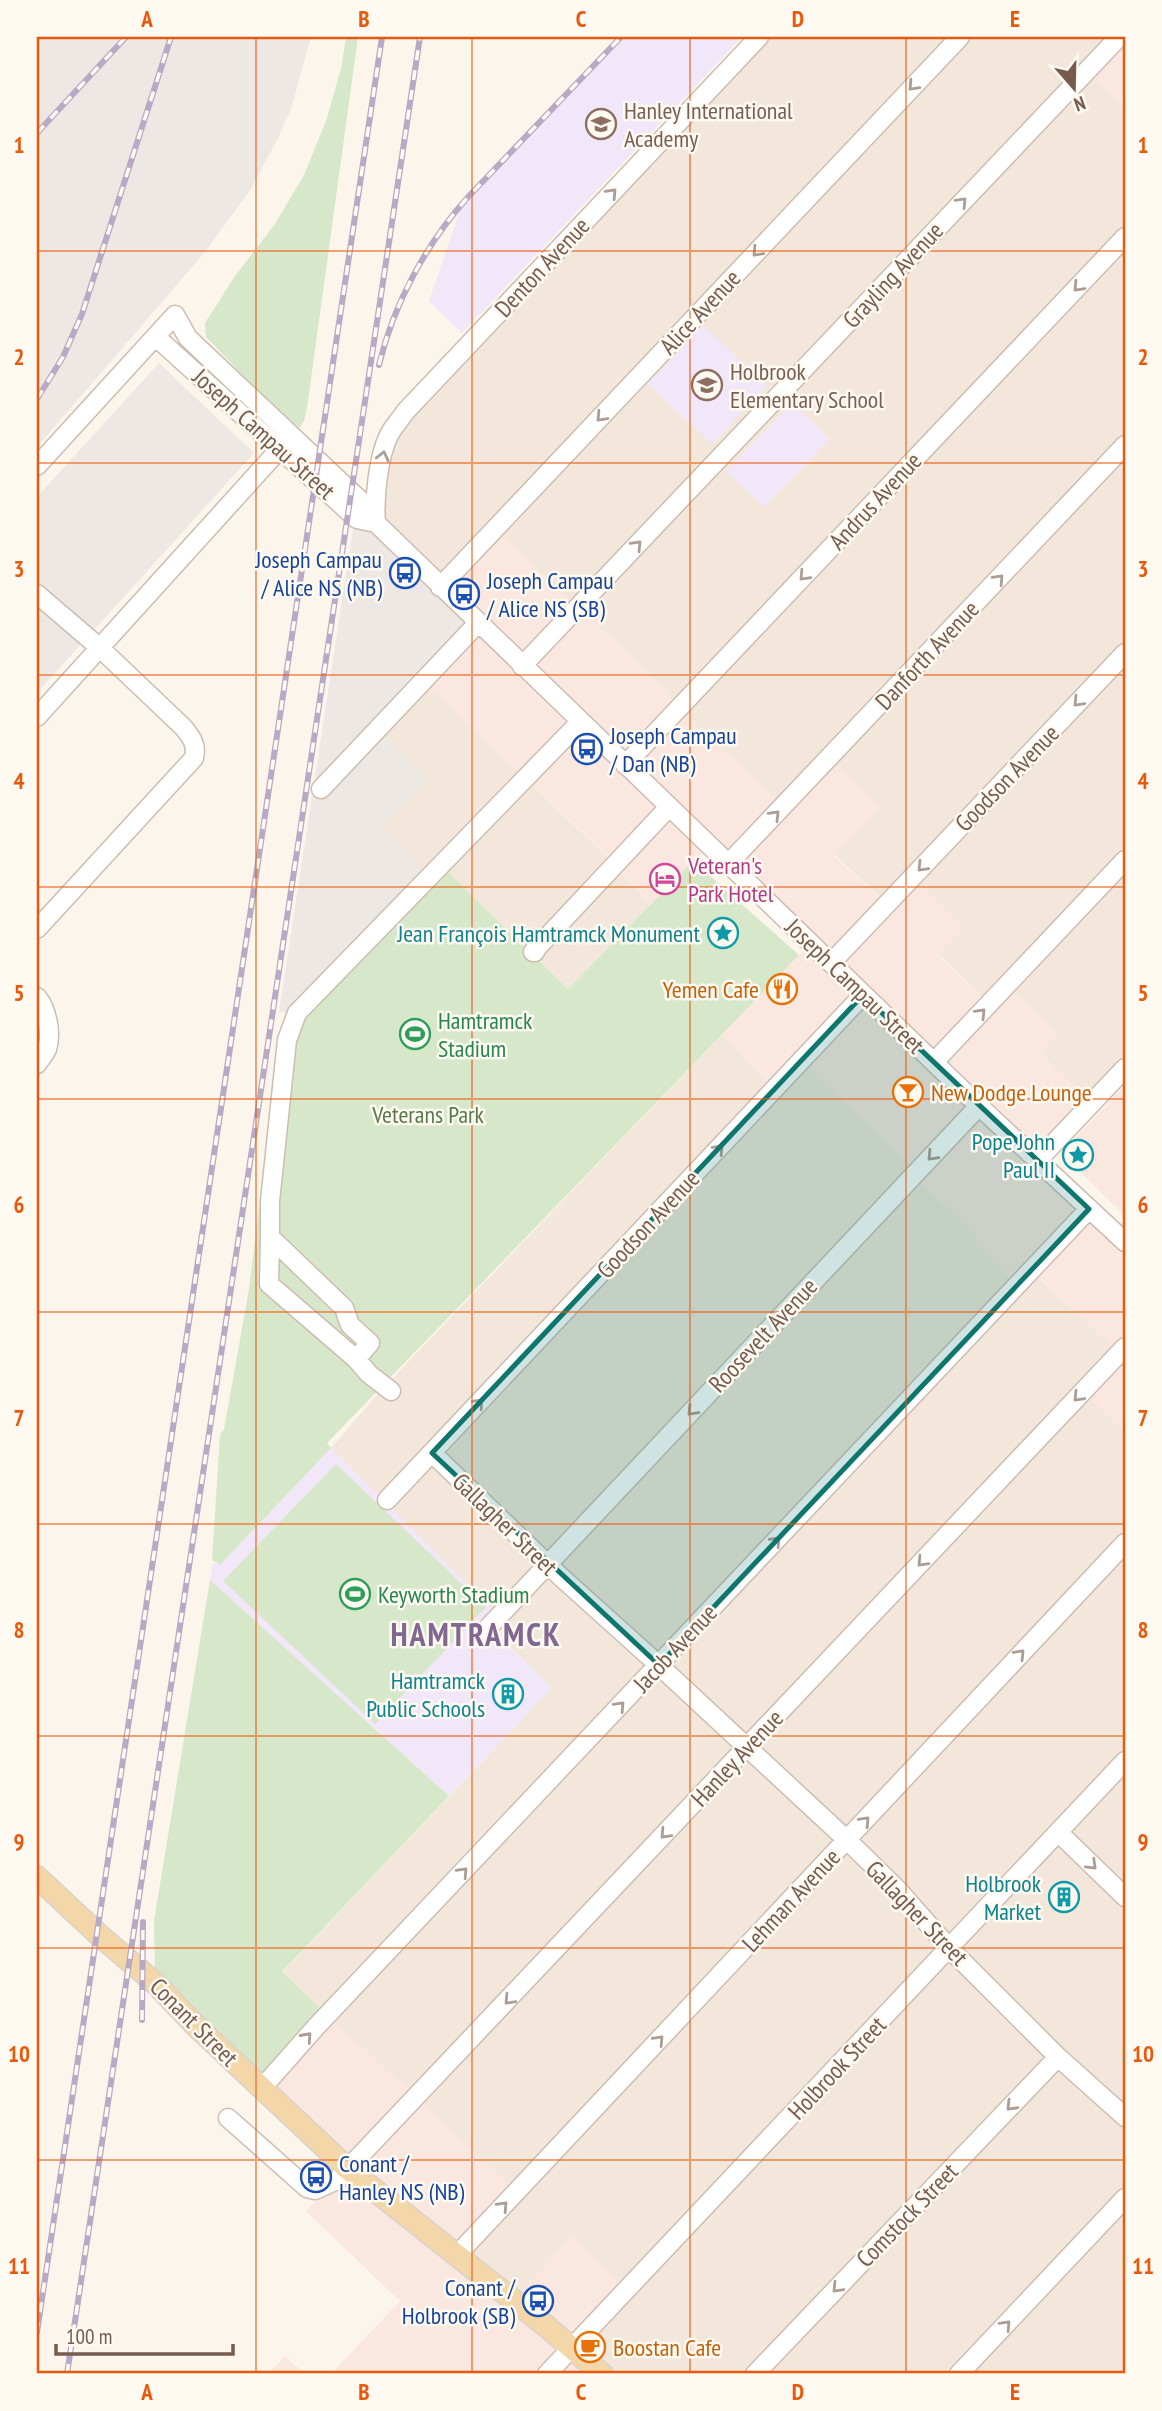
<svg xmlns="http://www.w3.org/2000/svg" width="1162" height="2411" font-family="'PT Sans Narrow',sans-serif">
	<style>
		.residential { fill: #f2e7da }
		.commercial { fill: #fae7e0 }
		.industrial { fill: #ede8e3 }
		.education { fill: #f2e7f8 }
		.green { fill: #d7e8ca }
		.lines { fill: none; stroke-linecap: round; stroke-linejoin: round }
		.minor-casing { stroke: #cdbdb1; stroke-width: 21 }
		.major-casing { stroke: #d8d1ce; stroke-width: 24 }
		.minor { stroke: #fff; stroke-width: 18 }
		.major { stroke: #f4d7a9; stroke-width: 21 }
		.rail-casing { stroke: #b8a9c5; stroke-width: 6 }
		.rail { stroke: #fef9f1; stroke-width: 3.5; stroke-dasharray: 10; stroke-linecap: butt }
		.oneway { stroke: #ac9d95 }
		.marked { fill: #0f766e; fill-opacity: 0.2; stroke: #0f766e; stroke-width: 5; stroke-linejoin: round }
		.grid { fill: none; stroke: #e8590c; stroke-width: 2; stroke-opacity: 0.55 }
		.labels { text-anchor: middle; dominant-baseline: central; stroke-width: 5; stroke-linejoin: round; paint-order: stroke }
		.education-label { font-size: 24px; fill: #785e54; stroke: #fef9f1; text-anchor: start }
		.street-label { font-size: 24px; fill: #755c4f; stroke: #fef9f1 }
		.transit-label { font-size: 24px; fill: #164399; stroke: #fef9f1; text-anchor: start }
		.hotel-label { font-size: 24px; fill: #b23c85; stroke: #fef9f1; text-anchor: start }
		.culture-label { font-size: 24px; fill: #0d838f; stroke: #fef9f1; text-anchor: end }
		.food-label { font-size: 24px; fill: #c56008; stroke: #fef9f1; text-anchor: start }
		.leisure-label { font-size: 24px; fill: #27864d; stroke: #fef9f1; text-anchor: start }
		.park-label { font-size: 24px; fill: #577948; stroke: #fef9f1 }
		.district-label { font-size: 32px; font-weight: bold; letter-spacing: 2px; fill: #826790; stroke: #fef9f1 }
		.neatline { fill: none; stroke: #e8590c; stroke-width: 2.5 }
		.grid-label { font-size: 23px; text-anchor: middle; font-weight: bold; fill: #e8590c }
	</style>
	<rect width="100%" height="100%" fill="#fbf5eb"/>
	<path class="residential" d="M759,37H1119L1086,71L1125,108V1068L1092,1104L887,904L679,708L633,657L577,608L440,587L376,523L389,436Z
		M426,679L431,689L615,864L614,866L651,904L568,989L441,865L430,876L381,826L377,730Z
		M722,1035L775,1088L801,1061L908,1162L916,1173L914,1176L978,1237L974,1241L1010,1278L1023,1263L1112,1346L1118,1355L1084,1392L1125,1432V2374H602L456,2256L516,2191L282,1973L552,1688L489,1626L498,1616L331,1448L382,1389Z"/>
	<path class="commercial" d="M1125,37V108L1086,71Z
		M496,527L577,608L633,657L679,708L783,805L830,757L880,807L834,856L887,904L912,877L964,927L938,955L989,1004L1007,985L1058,1034L1040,1054L1084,1095L1094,1102L1037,1162L1125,1242V1432L1083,1392L1119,1353L1024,1263L1009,1278L974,1241L977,1237L914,1176L916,1172L908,1162L801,1061L776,1088L722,1035L810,944L709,846L651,904L614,865L615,863L431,689L426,679L440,587Z
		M1125,1085V1216L1065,1157V1149Z
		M327,2015L517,2191L456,2255L513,2300L573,2236L626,2290L572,2348L602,2374H331L400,2301L306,2211L348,2169L262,2088Z
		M285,2356L305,2374H268Z"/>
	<path class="industrial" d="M37,37H311L291,109L279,136L251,189L205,252L37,447Z
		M159,363L254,453L37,693V497Z
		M357,503L478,623L377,729L427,780L381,826L430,876L297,1013L279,1012Z"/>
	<path class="education" d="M625,37L741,38L462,333L429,301L460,210Z
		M703,325L767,386L712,444L648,384Z
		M792,403L830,439L764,507L726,471Z
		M331,1448L499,1616L489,1627L552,1688L449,1796L210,1580L213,1563L220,1565Z"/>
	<path class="green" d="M346,37H358L307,408L304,421L297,431L206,337L205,323L235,276L275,224L304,175L326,121L341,69Z
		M693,861L799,955L327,1443L331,1448L220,1565L212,1560L220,1435L224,1429L249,1289L280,1041L447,871L568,989Z
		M336,1464L486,1607L375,1724L223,1581Z
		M210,1580L449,1796L282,1972L327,2015L262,2088L155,1983L154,1921Z"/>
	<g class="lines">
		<g class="minor-casing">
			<path id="minor" d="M759,37L405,412C400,420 393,427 389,435C378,457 374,499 376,523L979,1106L1125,1242
				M37,466L175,315L188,338L363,503L376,523L357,519L156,337
				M440,587L960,37
				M37,594L100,648L184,728C192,738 197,745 194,758L37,929
				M522,666L1119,37
				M37,717L287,441
				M625,765L1125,237
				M321,789L478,623
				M728,864L1125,445
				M535,952H533L669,807
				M831,963L1125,653
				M37,997C47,1009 52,1033 47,1049C45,1054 40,1059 37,1064
				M934,1062L1125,860
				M1037,1161L1125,1068
				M270,1237L269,1284L356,1359L370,1343L350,1325L344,1308L270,1237V1201L287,1040L297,1013L580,722
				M356,1359L369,1374L391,1391
				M432,1453L561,1577L651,1658L847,1840L898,1890L950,1949L1058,2057L1125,2117
				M387,1500L863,995
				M485,1631L979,1106
				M1058,1832L1125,1897
				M262,2088L315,2028L1089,1209
				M228,2118L307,2188L315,2190L337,2180L1125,1347
				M456,2256L1125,1543
				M547,2374L1125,1761
				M755,2374L1058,2057
				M959,2374L1125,2198"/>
		</g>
		<g class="major-casing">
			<path id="major" d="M37,1877L98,1934L155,1983L197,2027L348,2169L546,2326L602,2374"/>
		</g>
		<use href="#minor" class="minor"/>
		<use href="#major" class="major"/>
		<g class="rail-casing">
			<path id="rail" d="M37,133L126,37
				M379,365C394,303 426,244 468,197L621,37
				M37,399L63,357L82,314L171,37
				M142,2020L143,1922
				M37,2332L382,37
				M67,2374L420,37"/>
		</g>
		<use href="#rail" class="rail"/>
	</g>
	<defs><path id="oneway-chevron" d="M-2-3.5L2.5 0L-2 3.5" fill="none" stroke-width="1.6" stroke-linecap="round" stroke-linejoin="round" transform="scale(1.75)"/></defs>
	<g class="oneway">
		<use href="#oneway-chevron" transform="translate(913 86) rotate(133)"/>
		<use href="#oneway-chevron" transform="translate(612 193) rotate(-47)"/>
		<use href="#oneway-chevron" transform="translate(962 202) rotate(-47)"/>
		<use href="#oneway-chevron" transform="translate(757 252) rotate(133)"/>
		<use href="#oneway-chevron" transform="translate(1078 287) rotate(133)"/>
		<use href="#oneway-chevron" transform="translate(601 417) rotate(133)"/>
		<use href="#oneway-chevron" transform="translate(383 456) rotate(-77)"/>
		<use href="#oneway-chevron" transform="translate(637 545) rotate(-46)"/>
		<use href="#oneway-chevron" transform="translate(804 576) rotate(133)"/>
		<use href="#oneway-chevron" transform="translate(999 579) rotate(-47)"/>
		<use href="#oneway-chevron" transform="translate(1078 702) rotate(134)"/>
		<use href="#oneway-chevron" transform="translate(775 815) rotate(-46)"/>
		<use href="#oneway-chevron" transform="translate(922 867) rotate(134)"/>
		<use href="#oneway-chevron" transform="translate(981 1013) rotate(-46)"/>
		<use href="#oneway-chevron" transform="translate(719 1149) rotate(-47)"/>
		<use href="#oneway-chevron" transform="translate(932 1156) rotate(133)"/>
		<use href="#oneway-chevron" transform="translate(1078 1397) rotate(134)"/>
		<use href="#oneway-chevron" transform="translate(479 1403) rotate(-47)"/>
		<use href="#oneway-chevron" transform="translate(692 1411) rotate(133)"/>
		<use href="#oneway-chevron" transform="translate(776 1541) rotate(-47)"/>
		<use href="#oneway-chevron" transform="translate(922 1562) rotate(133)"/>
		<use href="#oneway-chevron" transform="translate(1020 1654) rotate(-47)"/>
		<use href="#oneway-chevron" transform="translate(620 1706) rotate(-47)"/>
		<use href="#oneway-chevron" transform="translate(865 1821) rotate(-47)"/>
		<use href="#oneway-chevron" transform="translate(665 1834) rotate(133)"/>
		<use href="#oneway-chevron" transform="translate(1092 1865) rotate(44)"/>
		<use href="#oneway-chevron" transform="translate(463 1872) rotate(-47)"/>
		<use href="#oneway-chevron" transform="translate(509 2000) rotate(133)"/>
		<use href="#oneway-chevron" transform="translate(307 2037) rotate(-48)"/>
		<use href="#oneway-chevron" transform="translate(659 2040) rotate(-47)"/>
		<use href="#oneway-chevron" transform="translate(1011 2106) rotate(134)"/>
		<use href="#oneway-chevron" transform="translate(503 2206) rotate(-47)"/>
		<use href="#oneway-chevron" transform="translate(837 2288) rotate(134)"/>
		<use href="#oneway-chevron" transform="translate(1006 2325) rotate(-47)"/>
	</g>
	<path class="marked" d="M863,995L1089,1209L659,1665L432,1453Z"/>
	<path class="grid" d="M256,37V2374M472,37V2374M690,37V2374M906,37V2374M37,251H1125M37,463H1125M37,675H1125M37,887H1125M37,1099H1125M37,1312H1125M37,1524H1125M37,1736H1125M37,1948H1125M37,2160H1125"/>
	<defs>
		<g id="school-ring" transform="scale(1.575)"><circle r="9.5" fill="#fef9f1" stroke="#8d6e63" stroke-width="1.5"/><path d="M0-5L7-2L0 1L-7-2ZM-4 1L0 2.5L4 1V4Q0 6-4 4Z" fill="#8d6e63"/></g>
		<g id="bus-ring" transform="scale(1.575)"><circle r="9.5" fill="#fef9f1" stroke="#1a4fb4" stroke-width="1.5"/><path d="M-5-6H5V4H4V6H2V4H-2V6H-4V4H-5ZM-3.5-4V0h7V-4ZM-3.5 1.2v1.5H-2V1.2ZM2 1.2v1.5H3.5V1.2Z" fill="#1a4fb4"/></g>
		<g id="hotel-ring" transform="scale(1.575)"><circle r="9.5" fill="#fef9f1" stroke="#d1479c" stroke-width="1.5"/><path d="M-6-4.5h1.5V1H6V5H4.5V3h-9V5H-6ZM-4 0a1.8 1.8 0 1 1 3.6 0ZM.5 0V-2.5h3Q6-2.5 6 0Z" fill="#d1479c"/></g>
		<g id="sight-ring" transform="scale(1.575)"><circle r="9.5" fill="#fef9f1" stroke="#0f9aa8" stroke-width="1.5"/><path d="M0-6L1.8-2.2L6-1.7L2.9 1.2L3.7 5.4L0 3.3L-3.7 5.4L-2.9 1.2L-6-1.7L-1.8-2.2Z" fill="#0f9aa8"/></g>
		<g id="restaurant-ring" transform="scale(1.575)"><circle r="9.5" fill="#fef9f1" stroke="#e8710a" stroke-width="1.5"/><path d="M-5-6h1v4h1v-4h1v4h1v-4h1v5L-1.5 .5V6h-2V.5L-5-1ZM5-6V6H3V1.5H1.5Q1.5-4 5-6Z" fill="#e8710a"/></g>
		<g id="stadium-ring" transform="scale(1.575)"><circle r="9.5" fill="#fef9f1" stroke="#2e9e5b" stroke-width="1.5"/><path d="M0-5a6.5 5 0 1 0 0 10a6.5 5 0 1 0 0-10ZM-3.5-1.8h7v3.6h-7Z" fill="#2e9e5b"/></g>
		<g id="bar-ring" transform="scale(1.575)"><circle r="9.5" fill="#fef9f1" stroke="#e8710a" stroke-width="1.5"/><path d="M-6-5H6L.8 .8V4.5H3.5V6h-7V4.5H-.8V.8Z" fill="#e8710a"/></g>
		<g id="building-ring" transform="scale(1.575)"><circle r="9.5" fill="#fef9f1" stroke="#0f9aa8" stroke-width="1.5"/><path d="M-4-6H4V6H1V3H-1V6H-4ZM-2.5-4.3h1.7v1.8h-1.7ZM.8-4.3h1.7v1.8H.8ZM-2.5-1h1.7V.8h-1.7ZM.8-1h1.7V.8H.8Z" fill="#0f9aa8"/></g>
		<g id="cafe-ring" transform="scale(1.575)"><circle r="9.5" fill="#fef9f1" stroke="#e8710a" stroke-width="1.5"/><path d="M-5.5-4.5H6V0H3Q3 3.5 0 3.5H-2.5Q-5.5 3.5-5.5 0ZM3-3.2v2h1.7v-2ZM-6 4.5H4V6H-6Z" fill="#e8710a"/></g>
	</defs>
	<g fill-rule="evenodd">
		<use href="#school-ring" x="601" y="124"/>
		<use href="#school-ring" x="707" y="385"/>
		<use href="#bus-ring" x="405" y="573"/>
		<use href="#bus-ring" x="464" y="594"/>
		<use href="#bus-ring" x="587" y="749"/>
		<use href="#hotel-ring" x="665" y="879"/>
		<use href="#sight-ring" x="723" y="933"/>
		<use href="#restaurant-ring" x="782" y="989"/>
		<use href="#stadium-ring" x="415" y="1034"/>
		<use href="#bar-ring" x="908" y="1092"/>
		<use href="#sight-ring" x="1078" y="1155"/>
		<use href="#stadium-ring" x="355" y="1594"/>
		<use href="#building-ring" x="508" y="1694"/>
		<use href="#building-ring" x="1064" y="1897"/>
		<use href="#bus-ring" x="316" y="2177"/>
		<use href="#bus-ring" x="538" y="2301"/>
		<use href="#cafe-ring" x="590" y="2347"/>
	</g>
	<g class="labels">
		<g class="education-label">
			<text x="624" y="110">Hanley International<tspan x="624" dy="28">Academy</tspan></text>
			<text x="730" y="371">Holbrook<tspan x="730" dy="28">Elementary School</tspan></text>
		</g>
		<g class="street-label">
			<text transform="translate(542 267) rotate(-47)">Denton Avenue</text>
			<text transform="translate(893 275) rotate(-47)">Grayling Avenue</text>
			<text transform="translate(700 312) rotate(-47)">Alice Avenue</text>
			<text transform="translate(264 434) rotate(42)">Joseph Campau Street</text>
			<text transform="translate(875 501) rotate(-47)">Andrus Avenue</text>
			<text transform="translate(927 655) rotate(-47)">Danforth Avenue</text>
			<text transform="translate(1007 778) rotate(-46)">Goodson Avenue</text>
			<text transform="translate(855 986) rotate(44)">Joseph Campau Street</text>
			<text transform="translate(648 1224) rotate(-47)">Goodson Avenue</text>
			<text transform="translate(763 1335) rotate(-47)">Roosevelt Avenue</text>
			<text transform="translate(505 1524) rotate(44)">Gallagher Street</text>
			<text transform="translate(675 1648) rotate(-47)">Jacob Avenue</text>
			<text transform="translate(737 1758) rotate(-47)">Hanley Avenue</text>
			<text transform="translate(791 1900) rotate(-47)">Lehman Avenue</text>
			<text transform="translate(917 1913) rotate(46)">Gallagher Street</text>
			<text transform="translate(194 2022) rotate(45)">Conant Street</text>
			<text transform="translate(837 2068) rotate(-47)">Holbrook Street</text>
			<text transform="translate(907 2215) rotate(-46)">Comstock Street</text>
		</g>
		<g class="transit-label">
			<text x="382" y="559" text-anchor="end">Joseph Campau<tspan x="382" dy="28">/ Alice NS (NB)</tspan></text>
			<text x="487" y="580">Joseph Campau<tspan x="487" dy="28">/ Alice NS (SB)</tspan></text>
			<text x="610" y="735">Joseph Campau<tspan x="610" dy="28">/ Dan (NB)</tspan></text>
			<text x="339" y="2163">Conant /<tspan x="339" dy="28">Hanley NS (NB)</tspan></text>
			<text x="515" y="2287" text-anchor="end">Conant /<tspan x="515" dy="28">Holbrook (SB)</tspan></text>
		</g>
		<g class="hotel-label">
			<text x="688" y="865">Veteran's<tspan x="688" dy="28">Park Hotel</tspan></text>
		</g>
		<g class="culture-label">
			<text x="700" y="933">Jean François Hamtramck Monument</text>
			<text x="1055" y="1141">Pope John<tspan x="1055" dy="28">Paul II</tspan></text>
			<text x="485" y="1680">Hamtramck<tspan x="485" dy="28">Public Schools</tspan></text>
			<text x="1041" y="1883">Holbrook<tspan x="1041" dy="28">Market</tspan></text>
		</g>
		<g class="food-label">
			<text x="759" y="989" text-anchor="end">Yemen Cafe</text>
			<text x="931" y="1092">New Dodge Lounge</text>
			<text x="613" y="2347">Boostan Cafe</text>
		</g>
		<g class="leisure-label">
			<text x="438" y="1020">Hamtramck<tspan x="438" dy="28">Stadium</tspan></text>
			<text x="378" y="1594">Keyworth Stadium</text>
		</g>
		<g class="park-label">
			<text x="428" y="1114">Veterans Park</text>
		</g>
		<g class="district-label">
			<text x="476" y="1634">HAMTRAMCK</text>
		</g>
	</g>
	<rect width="1162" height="2411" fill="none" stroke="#fef9f1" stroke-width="77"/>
	<g transform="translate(1074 88) rotate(160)" stroke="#fef9f1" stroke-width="5" paint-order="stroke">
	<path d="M0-5L12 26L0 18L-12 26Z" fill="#755c4f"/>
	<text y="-10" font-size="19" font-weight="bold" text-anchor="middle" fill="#755c4f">N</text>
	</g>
	<path d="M56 2344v10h177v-10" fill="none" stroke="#755c4f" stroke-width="3.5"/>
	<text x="66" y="2344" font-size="21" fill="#755c4f" stroke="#fef9f1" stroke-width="5" paint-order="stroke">100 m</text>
	<rect x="38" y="38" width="1086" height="2334" class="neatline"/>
	<g class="grid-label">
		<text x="147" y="27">A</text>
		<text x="364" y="27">B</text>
		<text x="581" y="27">C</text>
		<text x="798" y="27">D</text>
		<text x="1015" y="27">E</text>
		<text x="19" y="153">1</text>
		<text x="1143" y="153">1</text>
		<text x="19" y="365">2</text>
		<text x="1143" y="365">2</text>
		<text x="19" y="577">3</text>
		<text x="1143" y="577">3</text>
		<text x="19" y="789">4</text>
		<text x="1143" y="789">4</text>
		<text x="19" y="1001">5</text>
		<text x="1143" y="1001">5</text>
		<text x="19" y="1213">6</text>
		<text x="1143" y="1213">6</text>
		<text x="19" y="1426">7</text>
		<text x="1143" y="1426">7</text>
		<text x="19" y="1638">8</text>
		<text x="1143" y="1638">8</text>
		<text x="19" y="1850">9</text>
		<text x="1143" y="1850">9</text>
		<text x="19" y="2062">10</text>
		<text x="1143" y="2062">10</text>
		<text x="19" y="2274">11</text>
		<text x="1143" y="2274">11</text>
		<text x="147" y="2400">A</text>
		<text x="364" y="2400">B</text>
		<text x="581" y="2400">C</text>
		<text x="798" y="2400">D</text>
		<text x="1015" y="2400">E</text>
	</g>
</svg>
